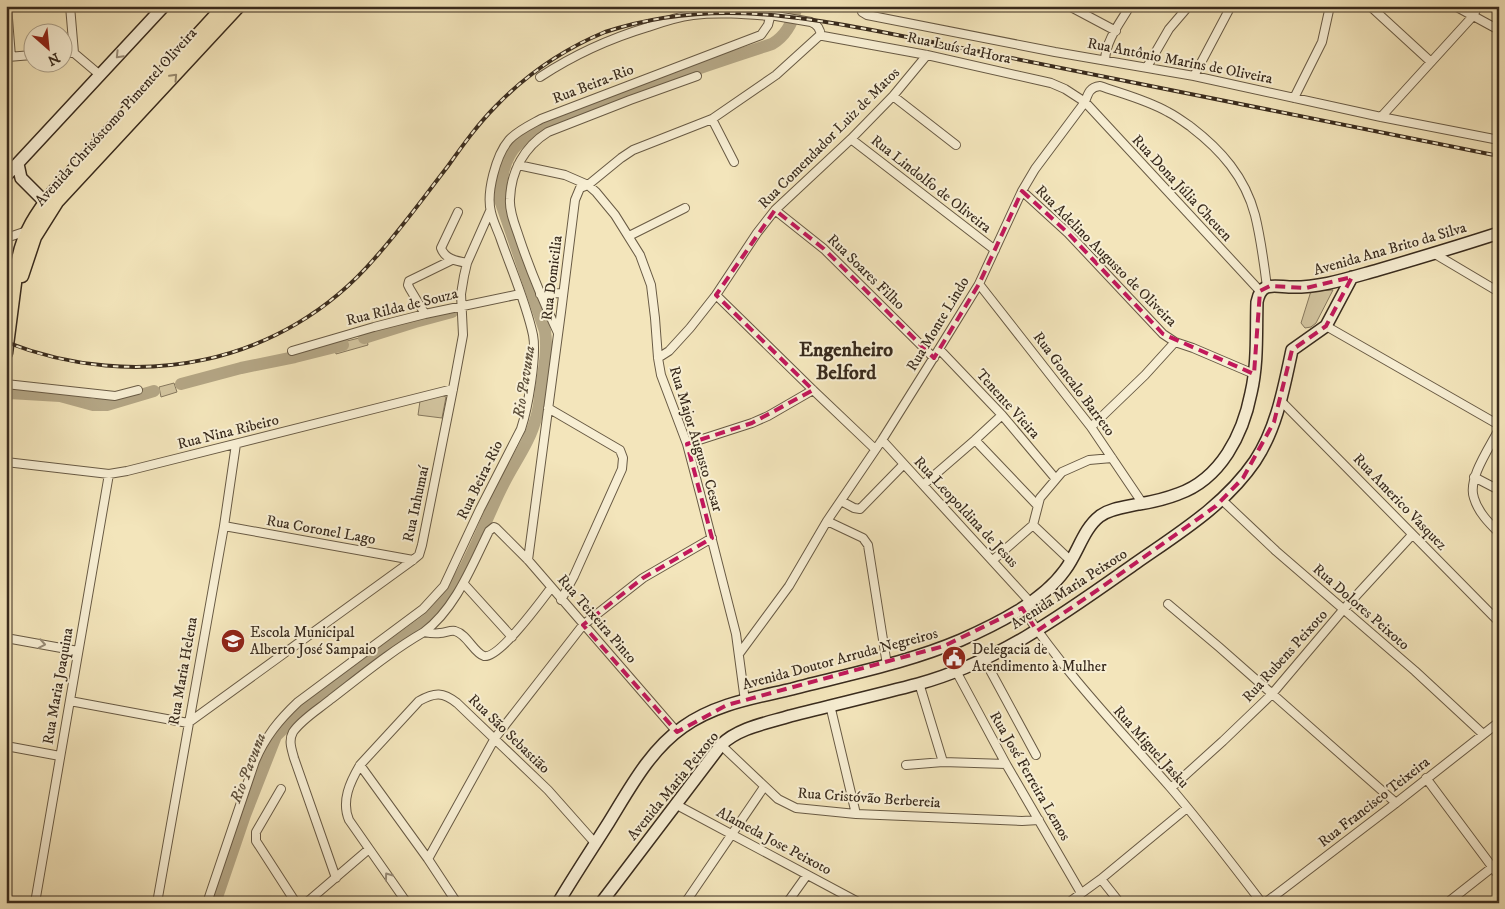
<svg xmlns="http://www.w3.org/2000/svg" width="1505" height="909" font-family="'IM FELL DW Pica',serif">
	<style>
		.green { fill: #d3c5a0; stroke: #86785e }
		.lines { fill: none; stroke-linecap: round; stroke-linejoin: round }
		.river { stroke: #b4a685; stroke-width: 12 }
		.minor-casing { stroke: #685a44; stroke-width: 10 }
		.secondary-casing { stroke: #392b1d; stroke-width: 14 }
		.primary-casing { stroke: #392b1d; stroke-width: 15 }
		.minor { stroke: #f7eed3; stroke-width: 8 }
		.secondary { stroke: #f7eed3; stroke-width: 11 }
		.primary { stroke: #f3e5bb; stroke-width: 12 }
		.rail-casing { stroke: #392b1d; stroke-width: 4 }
		.rail { stroke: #f7eed3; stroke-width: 2; stroke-dasharray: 5.5; stroke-linecap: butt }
		.oneway { stroke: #988c78 }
		.oneway2 { stroke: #96886c }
		.marked { fill: none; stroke: #c2185b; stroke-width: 4; stroke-dasharray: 10 6; stroke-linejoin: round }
		.labels { text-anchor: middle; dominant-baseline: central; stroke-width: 4; stroke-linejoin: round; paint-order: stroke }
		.street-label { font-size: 15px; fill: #392b1d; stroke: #f7eed3 }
		.poi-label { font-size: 15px; fill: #392b1d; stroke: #f7eed3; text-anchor: start }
		.water-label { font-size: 16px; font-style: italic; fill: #5e503c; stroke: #f7eed3 }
		.district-label { font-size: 20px; font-weight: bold; fill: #392b1d; stroke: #f7eed3 }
	</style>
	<rect width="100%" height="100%" fill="#f3e5bb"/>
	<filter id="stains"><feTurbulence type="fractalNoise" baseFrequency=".004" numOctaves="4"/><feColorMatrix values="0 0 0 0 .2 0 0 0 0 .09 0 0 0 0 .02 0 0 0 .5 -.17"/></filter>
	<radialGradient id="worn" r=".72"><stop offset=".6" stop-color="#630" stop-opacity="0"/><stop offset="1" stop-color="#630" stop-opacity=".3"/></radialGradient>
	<path class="green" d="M1333,290L1316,323L1311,327L1305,328L1301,323L1311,291Z
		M363,337L364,340H367L368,345L336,354L335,349L344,346L343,342Z
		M174,383L177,392L161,397L159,387Z
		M441,395L446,397L442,418L418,415L420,401Z"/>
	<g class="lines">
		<path class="river" d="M364,338L415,322L452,312
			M181,384L241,368L295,357L343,345
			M9,393L60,396L93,405H107L154,391
			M215,903L245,815L276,736L297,715L428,619C467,582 480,529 504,483C515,461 530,442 536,418C539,409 540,398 541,388C544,369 548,350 545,331L500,200C501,181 503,158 518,144C534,128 559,121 579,113C642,87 707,65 772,44C786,36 793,22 797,6"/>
		<g class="minor-casing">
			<path id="minor" d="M7,6L11,57
				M70,6L74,53
				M860,6L862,12L867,15L1055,52L1194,76L1381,117L1499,140
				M1069,6L1116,31
				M1370,6L1431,62
				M1455,6L1499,30
				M770,15L811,22C818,25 820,29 821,36
				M62,53H74L100,75
				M8,57L32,55
				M1105,60C1106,40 1120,23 1130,6
				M1147,67L1169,29L1187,8
				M1194,76L1231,6
				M540,77C575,54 608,39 648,27C662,22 677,17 693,15C718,12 744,14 770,16
				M893,96L956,145
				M1294,98L1322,42L1330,6
				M1381,117L1473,16L1478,6
				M712,119L734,162
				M851,139L995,250
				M518,165L565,175L588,185L596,192L615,215L640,255L651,285L655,318L658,358L661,375L687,444L701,497L736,634L745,701
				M1022,191L1068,233L1163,334L1175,342L1193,348L1254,374
				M775,210L824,249L934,358
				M458,212L441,248C445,259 456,261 467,263
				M629,236L685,208
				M6,238L27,231
				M1435,254L1499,292
				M979,284L1091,427L1143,504
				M540,294L563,293
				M716,295L813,390L875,449
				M425,314L410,289L408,285L409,281L452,260
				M1326,326L1499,425
				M558,333C543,301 530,270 519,237C515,225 509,211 510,199C511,171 524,147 548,132L630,100L697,76
				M939,349L1002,415L1055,478
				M292,351L374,327L425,314L520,294
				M658,358L669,351L690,328L716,295L757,233L775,210L851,139L893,96L927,55
				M6,384L115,396L138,390
				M1281,401L1499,622
				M548,408L620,450L623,458L622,469L574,576L561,600
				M1091,427L1145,375L1175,342
				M1499,429C1490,447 1467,479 1474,498C1478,512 1489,523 1499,533
				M882,440L1030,602
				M975,440L1037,505
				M687,444L752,423L768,416L813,390
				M6,462L109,474L127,471L453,389
				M1474,477L1499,490
				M923,485L975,440L1002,415
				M1222,500L1276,551L1415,671L1483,734
				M841,501L854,508L860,509L903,465
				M827,521L863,538L868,545L887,665
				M1033,525L1071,561
				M224,526L413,560
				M528,560L561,312L575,200L580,188L588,185L621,158L633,150L712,119L776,75L819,36H823L927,55L1051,83L1065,89L1085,102L1260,291
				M993,560L1033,525L1040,498L1062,472L1089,460L1112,458
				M464,584L512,637
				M1168,604L1219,647L1396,803
				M1022,608C1065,673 1119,729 1170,787C1202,824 1232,864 1262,903
				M424,632C456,608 472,565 489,531L494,527L496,528L528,560L677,732
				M6,638L78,651
				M739,654L789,586L827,521L882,440L939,349L979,284L1022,191L1035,169L1085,102C1088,93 1090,87 1100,86C1123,94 1147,100 1168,112C1176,116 1184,122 1191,127C1221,150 1245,177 1255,215C1261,239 1264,263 1267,287
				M984,659L1036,755
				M956,671L1006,764L1081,893
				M919,683L943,762
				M70,701L188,723L413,560L419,555L422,545L453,389L463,335L461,294L464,276L467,263L490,211
				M830,705L856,814
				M721,745L778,799L796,808L856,814L1022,821L1039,820
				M6,746L60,756
				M360,765L428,859L457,903
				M906,765L943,762L1006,764
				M1426,778L1499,876
				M1171,788L1223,741L1272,694L1343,610L1412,535
				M281,789L256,832V841L296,903
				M675,804L860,903
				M428,859L495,738L583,625L643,578L712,538
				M336,878L294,758C292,750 288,741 293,732C302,719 319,709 331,699C361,676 391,651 424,632C429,633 435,634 440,633C445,633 450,630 455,631C467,634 474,653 484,656C499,659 541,601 551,588
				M1101,879L1120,903
				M35,903L109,474
				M157,903L224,526L236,444
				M207,903L255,761C265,737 279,720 298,702L423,609L444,586L480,509L521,429C528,408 537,356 533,335C526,302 511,269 500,237C497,229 493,221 491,212C486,193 496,155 509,140C517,131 530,125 541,119L761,35L768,25L773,6
				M306,903L369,849
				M407,903L349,820C341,801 350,782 360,765L419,701C435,692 443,692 457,703L548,790L595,843
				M685,903L764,787
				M787,903L807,875
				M1068,903L1101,879L1187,808
				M1265,903L1396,803L1499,722
				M1447,903L1499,862"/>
		</g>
		<g class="secondary-casing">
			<path id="secondary" d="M18,164L21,178L45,202L52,203
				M6,176L164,6
				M558,903C574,876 592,849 609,822C630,788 650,750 683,727C715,704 754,698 792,689C849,674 907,663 961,640C997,624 1042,602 1065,570C1078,553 1083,529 1100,516C1111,508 1126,507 1139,504C1152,502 1165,499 1178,494C1221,479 1243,434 1251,393C1258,363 1256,332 1257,302C1261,282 1272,286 1289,287C1320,288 1349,278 1378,270C1419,258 1459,246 1499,233
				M601,903L721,745C738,728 767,723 790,716C833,705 876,695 918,684C999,662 1068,611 1136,563C1179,533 1225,505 1255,461C1277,428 1284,387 1292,350L1326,326L1352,277"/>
		</g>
		<g class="primary-casing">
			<path id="primary" d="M22,276L35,237L57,202L239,6
				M6,353L18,260C23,233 37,212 54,191L224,6"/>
		</g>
		<use href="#minor" class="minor"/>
		<use href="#secondary" class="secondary"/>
		<use href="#primary" class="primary"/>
		<g class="rail-casing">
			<path id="rail" d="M6,342C136,393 282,366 375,258C401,229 424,197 448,166C463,145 478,124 496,106C527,74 564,49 605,32C704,0 787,14 887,33L1499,156"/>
		</g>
		<use href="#rail" class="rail"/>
	</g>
	<defs><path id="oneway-chevron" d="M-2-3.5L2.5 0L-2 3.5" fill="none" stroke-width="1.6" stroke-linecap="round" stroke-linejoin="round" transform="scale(1.25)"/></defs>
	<g class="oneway">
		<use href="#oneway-chevron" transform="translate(119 55) rotate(134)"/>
		<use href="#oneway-chevron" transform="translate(42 644) rotate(10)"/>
		<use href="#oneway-chevron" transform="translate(388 876) rotate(-126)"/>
	</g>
	<use class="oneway2" href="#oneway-chevron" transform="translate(174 77) rotate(-47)"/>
	<path class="marked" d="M1022,191L1068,233L1163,334L1254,374L1260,291L1270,286L1306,288L1352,277L1326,326L1292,350L1274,422L1243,478L1216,506L1099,589L1037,631L1022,608L944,646L727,705L677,732L583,625L643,578L712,538L687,444L752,423L813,390L716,295L775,210L824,249L934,358L979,284Z"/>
	<defs>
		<g id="school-disc" transform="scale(1.25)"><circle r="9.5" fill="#8f2418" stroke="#f7eed3"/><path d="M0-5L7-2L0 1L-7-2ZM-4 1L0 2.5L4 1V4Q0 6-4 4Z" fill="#fff"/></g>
		<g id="civic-disc" transform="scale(1.25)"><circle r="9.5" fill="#8f2418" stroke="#f7eed3"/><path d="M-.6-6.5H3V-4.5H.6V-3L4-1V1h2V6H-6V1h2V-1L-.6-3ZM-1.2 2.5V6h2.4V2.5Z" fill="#fff"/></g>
	</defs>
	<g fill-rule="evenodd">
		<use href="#school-disc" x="233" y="641"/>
		<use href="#civic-disc" x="954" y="658"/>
	</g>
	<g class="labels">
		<g class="street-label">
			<text transform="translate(959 48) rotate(12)">Rua Luís da Hora</text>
			<text transform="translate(1180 61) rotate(11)">Rua Antônio Marins de Oliveira</text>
			<text transform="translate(593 84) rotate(-21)">Rua Beira-Rio</text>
			<text transform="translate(116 117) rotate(-48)">Avenida Chrisóstomo Pimentel Oliveira</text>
			<text transform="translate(829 138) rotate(-45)">Rua Comendador Luiz de Matos</text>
			<text transform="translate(931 184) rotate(38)">Rua Lindolfo de Oliveira</text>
			<text transform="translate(1182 188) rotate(47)">Rua Dona Júlia Cheuen</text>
			<text transform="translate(1390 249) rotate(-16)">Avenida Ana Brito da Silva</text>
			<text transform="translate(1106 256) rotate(45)">Rua Adelino Augusto de Oliveira</text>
			<text transform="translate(866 272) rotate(44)">Rua Soares Filho</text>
			<text transform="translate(552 278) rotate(-83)">Rua Domicilia</text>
			<text transform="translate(402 307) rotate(-14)">Rua Rilda de Souza</text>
			<text transform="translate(938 324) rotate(-59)">Rua Monte Lindo</text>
			<text transform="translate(1074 384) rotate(53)">Rua Goncalo Barreto</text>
			<text transform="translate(1008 404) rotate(48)">Tenente Vieira</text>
			<text transform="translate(228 432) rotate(-14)">Rua Nina Ribeiro</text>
			<text transform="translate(696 439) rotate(73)">Rua Major Augusto Cesar</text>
			<text transform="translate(480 480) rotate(-64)">Rua Beira-Rio</text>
			<text transform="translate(1400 502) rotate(46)">Rua Americo Vasquez</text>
			<text transform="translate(416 504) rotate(-78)">Rua Inhumaí</text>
			<text transform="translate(966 512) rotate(47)">Rua Leopoldina de Jesus</text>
			<text transform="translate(321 530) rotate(10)">Rua Coronel Lago</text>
			<text transform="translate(1069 589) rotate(-33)">Avenida Maria Peixoto</text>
			<text transform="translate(1361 607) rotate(41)">Rua Dolores Peixoto</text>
			<text transform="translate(597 619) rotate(49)">Rua Teixeira Pinto</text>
			<text transform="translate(1285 656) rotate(-48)">Rua Rubens Peixoto</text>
			<text transform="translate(840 659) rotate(-15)">Avenida Doutor Arruda Negreiros</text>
			<text transform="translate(183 671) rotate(-80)">Rua Maria Helena</text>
			<text transform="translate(58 686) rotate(-80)">Rua Maria Joaquina</text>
			<text transform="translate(509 734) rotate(44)">Rua São Sebastião</text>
			<text transform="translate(1151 747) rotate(48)">Rua Miguel Jasku</text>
			<text transform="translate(1030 776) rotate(60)">Rua José Ferreira Lemos</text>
			<text transform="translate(673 786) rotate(-51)">Avenida Maria Peixoto</text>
			<text transform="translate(869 798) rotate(4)">Rua Cristóvão Berbereia</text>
			<text transform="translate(1374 802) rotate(-38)">Rua Francisco Teixeira</text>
			<text transform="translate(774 841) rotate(28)">Alameda Jose Peixoto</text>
		</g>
		<g class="poi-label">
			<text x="250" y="632">Escola Municipal<tspan x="250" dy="17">Alberto José Sampaio</tspan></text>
			<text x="972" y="649">Delegacia de<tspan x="972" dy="17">Atendimento à Mulher</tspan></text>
		</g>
		<g class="water-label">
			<text transform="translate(524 382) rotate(-81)">Rio Pavuna</text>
			<text transform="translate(248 768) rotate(-69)">Rio Pavuna</text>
		</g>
		<g class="district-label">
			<text x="846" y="350">Engenheiro<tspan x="846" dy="23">Belford</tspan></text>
		</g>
	</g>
	<rect width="1505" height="909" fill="none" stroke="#f3e5bb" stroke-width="25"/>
	<rect x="8" y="8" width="1490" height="894" fill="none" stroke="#392b1d" stroke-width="2.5"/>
	<rect x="12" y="12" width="1480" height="884" fill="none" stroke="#392b1d"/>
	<g transform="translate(48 48) rotate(153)"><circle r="24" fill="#f7eed3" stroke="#aba08a"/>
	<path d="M0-4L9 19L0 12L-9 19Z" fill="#8f2418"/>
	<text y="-8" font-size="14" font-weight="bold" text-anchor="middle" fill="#392b1d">N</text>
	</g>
	<rect width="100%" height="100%" filter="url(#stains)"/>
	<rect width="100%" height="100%" fill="url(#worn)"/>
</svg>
